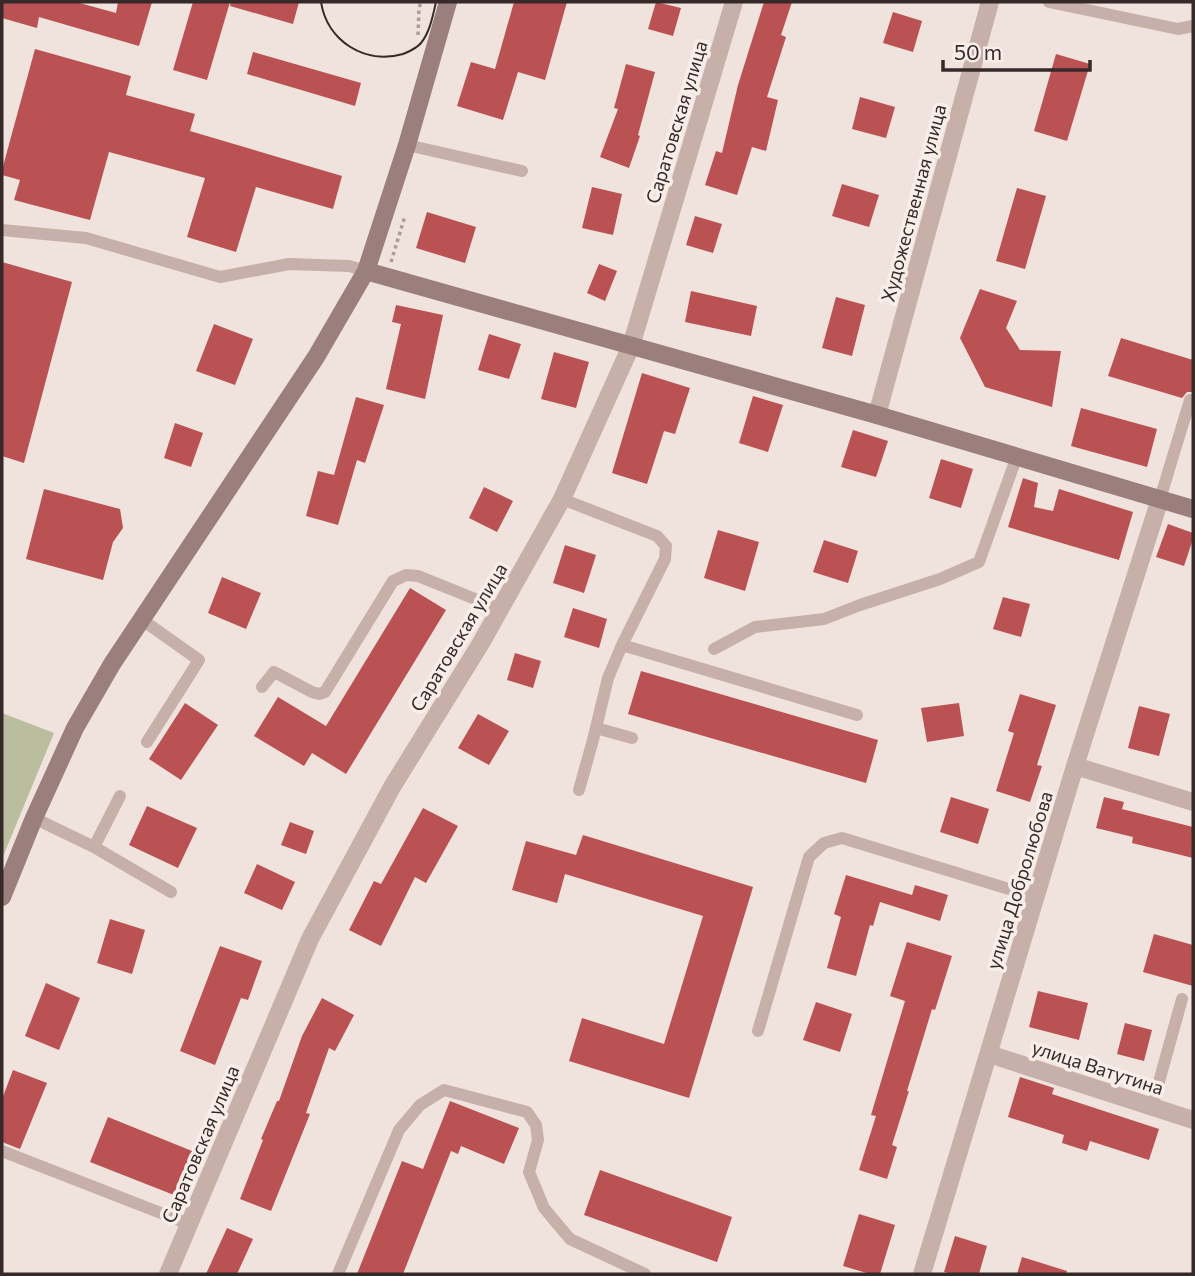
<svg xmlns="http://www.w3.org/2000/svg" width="1195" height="1276" font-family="Commissioner,sans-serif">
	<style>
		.green { fill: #bbbd9f }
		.building { fill: #ba5152 }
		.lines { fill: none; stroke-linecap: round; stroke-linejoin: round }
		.path { stroke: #b29a95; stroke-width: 3.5; stroke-dasharray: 3.5 3.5; stroke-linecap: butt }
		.lane { stroke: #c7b0aa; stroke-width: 12 }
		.street { stroke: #c7b0aa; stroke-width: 18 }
		.secondary { stroke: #9a7f7c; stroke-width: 18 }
		.tram { stroke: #352a29; stroke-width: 2 }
		.labels { text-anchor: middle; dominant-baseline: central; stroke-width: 7; stroke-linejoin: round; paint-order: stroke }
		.street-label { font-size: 19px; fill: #352a29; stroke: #f8eee9 }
	</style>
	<rect width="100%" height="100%" fill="#f0e3dd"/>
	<path class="green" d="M2,713L54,733L2,859Z"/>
	<path class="building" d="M2,2H76L116,13L118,2H152L139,46L39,17L37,28L2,18Z
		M193,2H230L207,80L173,70Z
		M231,2H299L293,24L230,6Z
		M514,2H567L545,80L518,72L503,120L457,106L471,62L495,69Z
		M656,2L681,8L673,36L648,29Z
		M764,2H792L781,35L786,37L767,97L778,100L766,151L752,147L737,195L705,185L716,151L722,153L738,85Z
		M893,12L922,21L913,52L883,43Z
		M35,49L131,76L126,95L195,114L190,131L342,176L333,209L256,187L236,252L187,237L205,178L109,152L90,220L14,200L20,180L2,175V170Z
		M253,52L361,83L355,106L247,74Z
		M1056,54L1090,64L1067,141L1034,131Z
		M626,64L655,72L638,135L640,136L629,168L600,157L618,109L614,108Z
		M860,97L895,107L886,138L852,129Z
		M842,184L879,195L869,227L832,216Z
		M592,187L622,194L613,235L582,228Z
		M1017,188L1046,196L1025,269L996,261Z
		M427,212L476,227L465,263L416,248Z
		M695,216L722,224L713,253L686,245Z
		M2,262L72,282L24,463L2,456Z
		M599,264L617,271L605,301L587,293Z
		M980,289L1017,301L1006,328L1020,350L1061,351L1052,407L985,387L960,338Z
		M691,291L757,306L751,336L685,322Z
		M836,297L865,305L852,356L822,348Z
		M396,305L443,315L425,399L386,389L401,324L392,322Z
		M214,324L253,339L235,385L196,371Z
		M489,334L521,344L509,379L478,370Z
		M1121,338L1193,360V392H1187L1182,398L1108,376Z
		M554,352L589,362L576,408L541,399Z
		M642,373L690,388L675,434L664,431L647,484L612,473Z
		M753,396L783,405L768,452L739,443Z
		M356,397L384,405L365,463L357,460L338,525L306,516L318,471L334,475Z
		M1081,408L1157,429L1147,467L1071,446Z
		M175,423L203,433L191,467L164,458Z
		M853,430L888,441L876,477L841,467Z
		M941,459L973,469L961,508L929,498Z
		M1023,478L1038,483L1034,507L1053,511L1059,489L1133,512L1119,560L1008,527Z
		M484,487L513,501L497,532L469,518Z
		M44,489L120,509L123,528L113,542L103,580L26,559Z
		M1168,524L1193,533V539L1184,566L1156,557Z
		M718,530L759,542L745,591L704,578Z
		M824,540L858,551L848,583L813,572Z
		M565,545L596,555L584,593L553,583Z
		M222,577L261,593L246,629L208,613Z
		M410,588L446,610L346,774L312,753L304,766L254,736L278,697L326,726Z
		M1003,597L1030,604L1021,637L993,629Z
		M573,608L607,619L599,648L564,637Z
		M515,653L541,661L533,688L507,680Z
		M641,671L878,740L866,783L628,714Z
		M1020,694L1056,705L1037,765L1042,766L1030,802L996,791L1014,733L1008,731Z
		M185,703L218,725L181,780L149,759Z
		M959,703L964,736L927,742L921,708Z
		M1139,706L1170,714L1159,756L1128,748Z
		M478,714L509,731L489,765L458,748Z
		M951,797L989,809L978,844L940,832Z
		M1104,797L1124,802L1122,809L1193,827V858L1132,843L1133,837L1096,828Z
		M147,806L197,828L178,868L129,845Z
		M423,808L458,826L426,883L415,877L381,946L349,930L374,881L381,884Z
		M290,822L314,831L306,854L281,845Z
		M583,835L753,887L689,1098L569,1061L582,1018L664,1044L703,916L565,874L557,903L512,890L526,841L576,855Z
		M257,864L295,882L282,910L244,893Z
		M846,875L912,895L915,885L948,895L940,921L880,902L873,926L870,925L856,976L827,968L841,917L834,914Z
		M110,919L145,930L132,974L97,963Z
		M1154,934L1193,945V986L1143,972Z
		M907,942L952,956L935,1010L932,1009L907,1091H909L892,1145L897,1147L887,1179L859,1170L876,1116L871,1115L905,1001L890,996Z
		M220,946L262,961L248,1000L241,998L215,1065L180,1051Z
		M46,983L80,998L59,1050L25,1036Z
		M1038,991L1088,1003L1079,1040L1029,1027Z
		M322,998L354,1015L335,1051L329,1048L306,1113L310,1114L271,1211L240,1199L263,1140L261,1139L277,1101H279L302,1036Z
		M816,1002L852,1014L840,1052L803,1040Z
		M1125,1023L1152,1030L1144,1061L1117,1054Z
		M13,1070L47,1083L20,1149L2,1142V1099Z
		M1020,1077L1054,1088L1052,1094L1159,1129L1149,1160L1090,1141L1087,1151L1062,1143L1064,1135L1008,1117Z
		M450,1101L519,1128L504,1164L461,1146L458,1154L451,1151L403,1274H357L402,1161L423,1169Z
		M108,1117L192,1151L174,1195L90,1162Z
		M600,1170L732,1217L717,1262L584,1215Z
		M859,1214L895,1225L880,1274H870L843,1266Z
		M227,1228L253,1239L237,1274H206Z
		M955,1236L987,1246L979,1274H953L944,1272Z
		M1022,1257L1067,1271L1066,1274H1017Z"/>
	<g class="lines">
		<path class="path" d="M418,35L419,8L421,2
			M391,262L405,216"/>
		<path class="lane" d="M1049,2L1178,29L1193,26
			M407,145L522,171
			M2,230L86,238L220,277L289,264L349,266L366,271
			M562,499L657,536L666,546L665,559L622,645L608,678L593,740L579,790
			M1160,499L1190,400
			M141,619L199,660L147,742
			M622,645L857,715
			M714,649L755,627L824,619L860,605L940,579L979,562L1017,456
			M262,687L274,672L312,692L319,694L325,692L393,581L406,575L418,576L500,609
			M596,728L632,738
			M34,818L94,847L171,892
			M94,847L120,796
			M758,1031L809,857L824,843L842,838L1035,897
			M1152,1107L1182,999
			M2,1151L189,1224
			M338,1274L399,1130L420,1105L444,1090L527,1112L536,1125L538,1140L529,1172L544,1208L570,1239L645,1274"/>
		<path class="street" d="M877,415L990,2
			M1075,766L1193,802
			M989,1054L1193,1120
			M168,1274L310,939L392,787L481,643L562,499L631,346L734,2
			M922,1274L1075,766L1160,499"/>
		<path class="secondary" d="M366,271L877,415L1193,509
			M2,897L34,818L75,728L112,664L316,357L366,271L407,145L448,2"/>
		<path class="tram" d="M321,2C327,41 365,65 403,54C410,51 416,49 421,43C430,32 433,15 436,2"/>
	</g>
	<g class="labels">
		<g class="street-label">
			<text transform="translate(676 122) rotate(-73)">Саратовская улица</text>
			<text transform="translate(913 203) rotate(-75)">Художественная улица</text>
			<text transform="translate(458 637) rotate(-59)">Саратовская улица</text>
			<text transform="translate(1019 880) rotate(-73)">улица Добролюбова</text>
			<text transform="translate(1098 1067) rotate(18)">улица Ватутина</text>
			<text transform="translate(200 1144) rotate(-67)">Саратовская улица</text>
		</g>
	</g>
	<rect width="1195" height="1276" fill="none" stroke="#352a29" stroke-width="7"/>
	<path d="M943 60v10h147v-10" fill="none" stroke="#352a29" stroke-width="3.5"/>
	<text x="954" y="60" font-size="21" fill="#352a29" stroke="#f8eee9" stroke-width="5" paint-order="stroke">50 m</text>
</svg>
